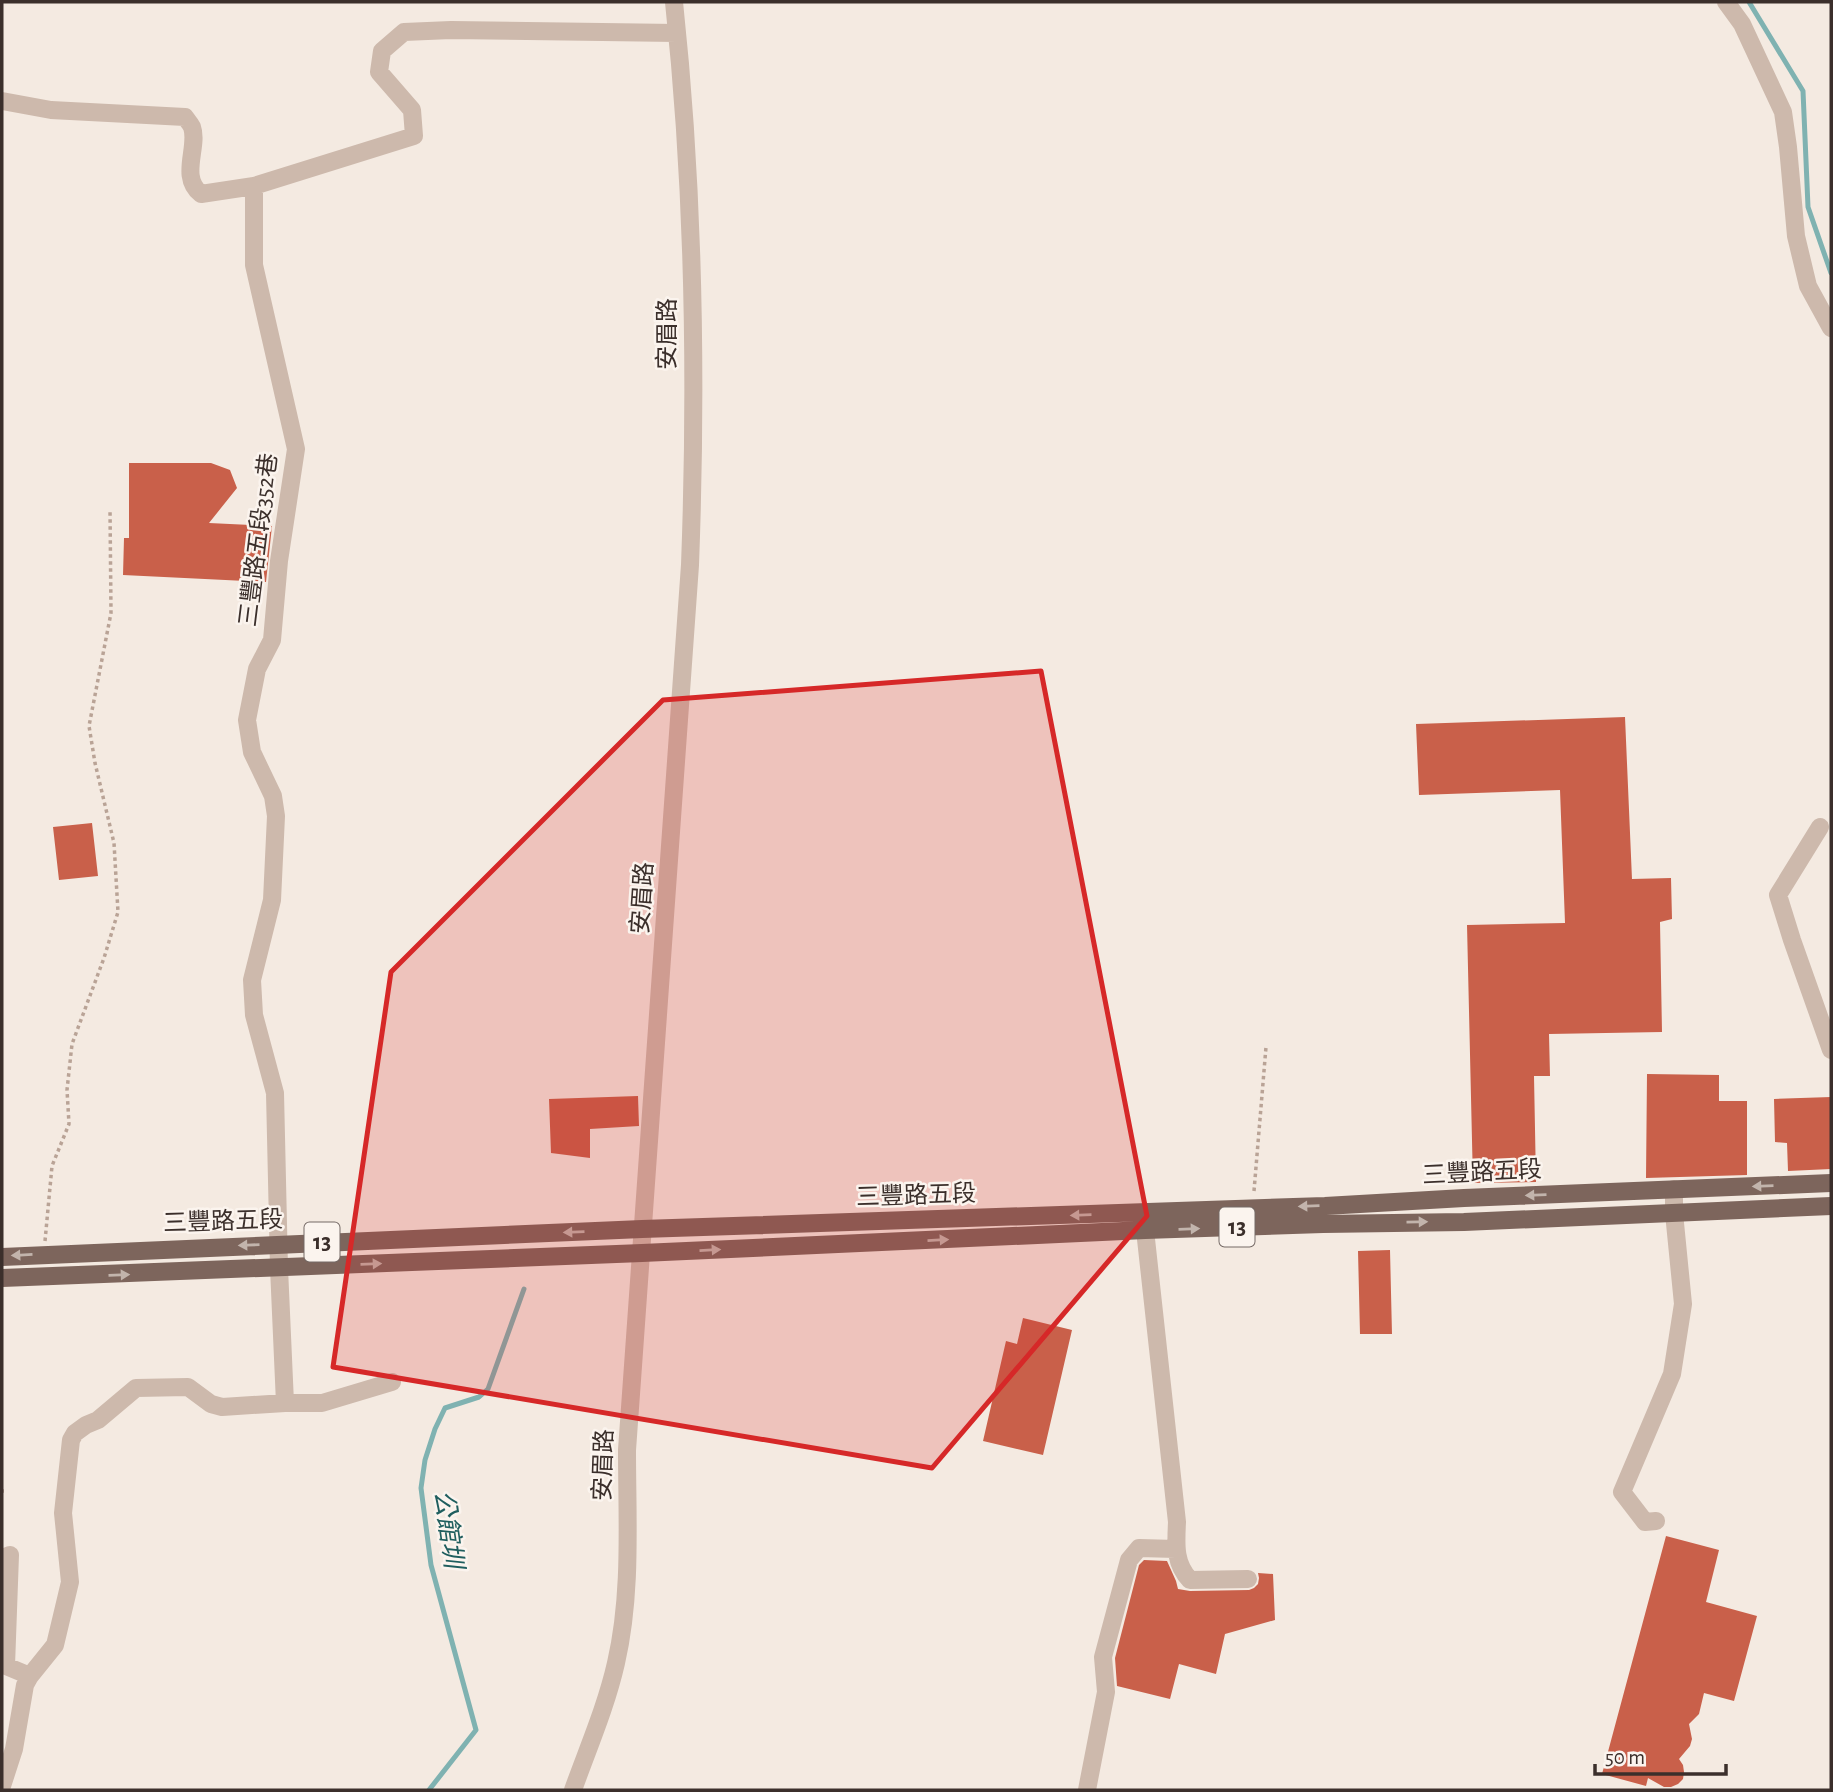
<svg xmlns="http://www.w3.org/2000/svg" width="1833" height="1792" font-family="'Alegreya Sans','Noto Sans TC',sans-serif">
	<style>
		.lines { fill: none; stroke-linecap: round; stroke-linejoin: round }
		.stream { stroke: #7fb2b1; stroke-width: 5 }
		.building { fill: #c9604a }
		.path { stroke: #b9a396; stroke-width: 3.5; stroke-dasharray: 3.5 3.5; stroke-linecap: butt }
		.minor { stroke: #cdb9ac; stroke-width: 18 }
		.major { stroke: #7d655c; stroke-width: 18 }
		.oneway { fill: #c2b4ac }
		.marked { fill: #d62828; fill-opacity: 0.2; stroke: #d62828; stroke-width: 5; stroke-linejoin: round }
		.labels { text-anchor: middle; dominant-baseline: central; stroke-width: 5; stroke-linejoin: round; paint-order: stroke }
		.shield { fill: #fbf4ee; stroke: #756a66; stroke-width: 2 }
		.shield-label { font-size: 23px; font-weight: bold; fill: #3b2f2b }
		.street-label { font-size: 24px; fill: #3b2f2b; stroke: #fbf4ee }
		.water-label { font-size: 26px; font-style: italic; fill: #1f5e5e; stroke: #fbf4ee }
	</style>
	<rect width="100%" height="100%" fill="#f4eae1"/>
	<g class="lines">
		<path class="stream" d="M1749,2L1803,91L1808,207L1831,273
			M429,1790L476,1730L431,1565L421,1488L425,1460L435,1429L445,1408L479,1397L488,1389L524,1289"/>
	</g>
	<path class="building" d="M129,463H211L230,470L237,488L209,523L272,526L266,582L123,575L124,538H129Z
		M1625,717L1632,879L1671,878L1672,919L1660,922L1662,1032L1549,1034L1550,1076H1534L1536,1182L1473,1183L1467,925L1565,923L1560,790L1419,795L1416,724Z
		M92,823L98,876L59,880L53,827Z
		M1647,1074L1719,1075V1101H1747V1175L1646,1178Z
		M638,1096L639,1126L590,1129V1158L551,1153L549,1099Z
		M1831,1097V1169L1788,1171L1787,1143L1775,1142L1774,1099Z
		M1390,1250L1392,1334H1360L1358,1251Z
		M1023,1318L1072,1330L1043,1455L983,1441L1006,1341L1017,1344Z
		M1666,1536L1719,1550L1706,1602L1757,1616L1734,1701L1704,1693L1699,1714L1689,1724L1692,1739L1690,1746L1679,1759L1683,1765L1684,1772L1683,1779L1678,1784L1671,1787H1664L1648,1778L1646,1786L1602,1774Z
		M1144,1560L1167,1561L1176,1581L1178,1589L1190,1591L1249,1590L1254,1588L1258,1584L1259,1578L1258,1573L1273,1574L1275,1620L1225,1634L1216,1674L1179,1664L1170,1699L1117,1686L1115,1658L1139,1565Z"/>
	<g class="lines">
		<path class="path" d="M1254,1191L1266,1047
			M45,1241L52,1166L69,1124L67,1090L72,1044L104,958L118,912L114,843L95,763L89,726L111,613L110,509
			M2,1491H4"/>
		<path class="minor" d="M1726,2L1742,24L1783,112L1788,147L1796,236L1808,286L1831,328
			M2,101L51,110L185,117C187,120 190,123 192,127C199,147 179,177 201,194L254,186L414,136L412,110L379,72L382,51L404,32L451,30L677,33
			M254,186V265L296,449L279,561L272,640L257,669L247,720L252,752L273,796L276,816L272,900L252,980L254,1015L275,1093L279,1268L285,1403H322L392,1382
			M1820,827L1778,895L1792,940L1831,1050
			M1146,1216L1145,1230L1177,1522C1176,1544 1174,1563 1190,1580L1248,1579
			M1656,1521L1645,1522L1622,1492L1672,1374L1683,1304L1674,1213V1189
			M2,1558L10,1555L6,1666L30,1676
			M2,1786L14,1749L25,1685L30,1676L55,1645L70,1582L63,1513L71,1440L75,1433L86,1425L98,1420L136,1388L188,1387L211,1404L222,1407L285,1403
			M573,1790C588,1748 606,1707 616,1663C632,1594 627,1520 627,1450L690,565C697,377 694,189 674,2
			M1087,1790L1106,1692L1103,1657L1129,1560L1139,1548L1176,1549"/>
		<path class="major" d="M2,1257L642,1229L1325,1206L1464,1198L1831,1183
			M2,1278L642,1253L1145,1230L1323,1224L1464,1222L1831,1206"/>
	</g>
	<defs><path id="oneway-solid" d="M-6-.8H1V-3.2L6.5 0L1 3.2V.8H-6Z" transform="scale(1.75)"/></defs>
	<g class="oneway">
		<use href="#oneway-solid" transform="translate(1763 1186) rotate(178)"/>
		<use href="#oneway-solid" transform="translate(1536 1195) rotate(178)"/>
		<use href="#oneway-solid" transform="translate(1309 1206) rotate(178)"/>
		<use href="#oneway-solid" transform="translate(1081 1215) rotate(178)"/>
		<use href="#oneway-solid" transform="translate(1417 1222) rotate(-1)"/>
		<use href="#oneway-solid" transform="translate(1189 1229) rotate(-2)"/>
		<use href="#oneway-solid" transform="translate(574 1232) rotate(178)"/>
		<use href="#oneway-solid" transform="translate(938 1240) rotate(-3)"/>
		<use href="#oneway-solid" transform="translate(249 1245) rotate(178)"/>
		<use href="#oneway-solid" transform="translate(710 1250) rotate(-3)"/>
		<use href="#oneway-solid" transform="translate(22 1255) rotate(177)"/>
		<use href="#oneway-solid" transform="translate(371 1264) rotate(-2)"/>
		<use href="#oneway-solid" transform="translate(119 1275) rotate(-2)"/>
	</g>
	<path class="marked" d="M1041,671L1147,1216L932,1468L333,1367L391,972L663,700Z"/>
	<g class="labels">
		<g class="shield">
			<rect x="1219.5" y="1207.5" width="35" height="39" rx="5"/>
			<rect x="304.5" y="1222.5" width="35" height="39" rx="5"/>
		</g>
		<g class="shield-label">
			<text x="1237" y="1227">13</text>
			<text x="322" y="1242">13</text>
		</g>
		<g class="street-label">
			<text transform="translate(668 334) rotate(-90)">安眉路</text>
			<text transform="translate(259 540) rotate(-83)">三豐路五段352巷</text>
			<text transform="translate(643 898) rotate(-86)">安眉路</text>
			<text transform="translate(1482 1173) rotate(-3)">三豐路五段</text>
			<text transform="translate(916 1196) rotate(-2)">三豐路五段</text>
			<text transform="translate(223 1222) rotate(-2)">三豐路五段</text>
			<text transform="translate(604 1465) rotate(-88)">安眉路</text>
		</g>
		<g class="water-label">
			<text transform="translate(448 1529) rotate(82)">公館圳</text>
		</g>
	</g>
	<rect width="1833" height="1792" fill="none" stroke="#3b2f2b" stroke-width="7"/>
	<path d="M1595 1764v10h131v-10" fill="none" stroke="#3b2f2b" stroke-width="3.5"/>
	<text x="1605" y="1764" font-size="21" fill="#3b2f2b" stroke="#fbf4ee" stroke-width="5" paint-order="stroke">50 m</text>
</svg>
